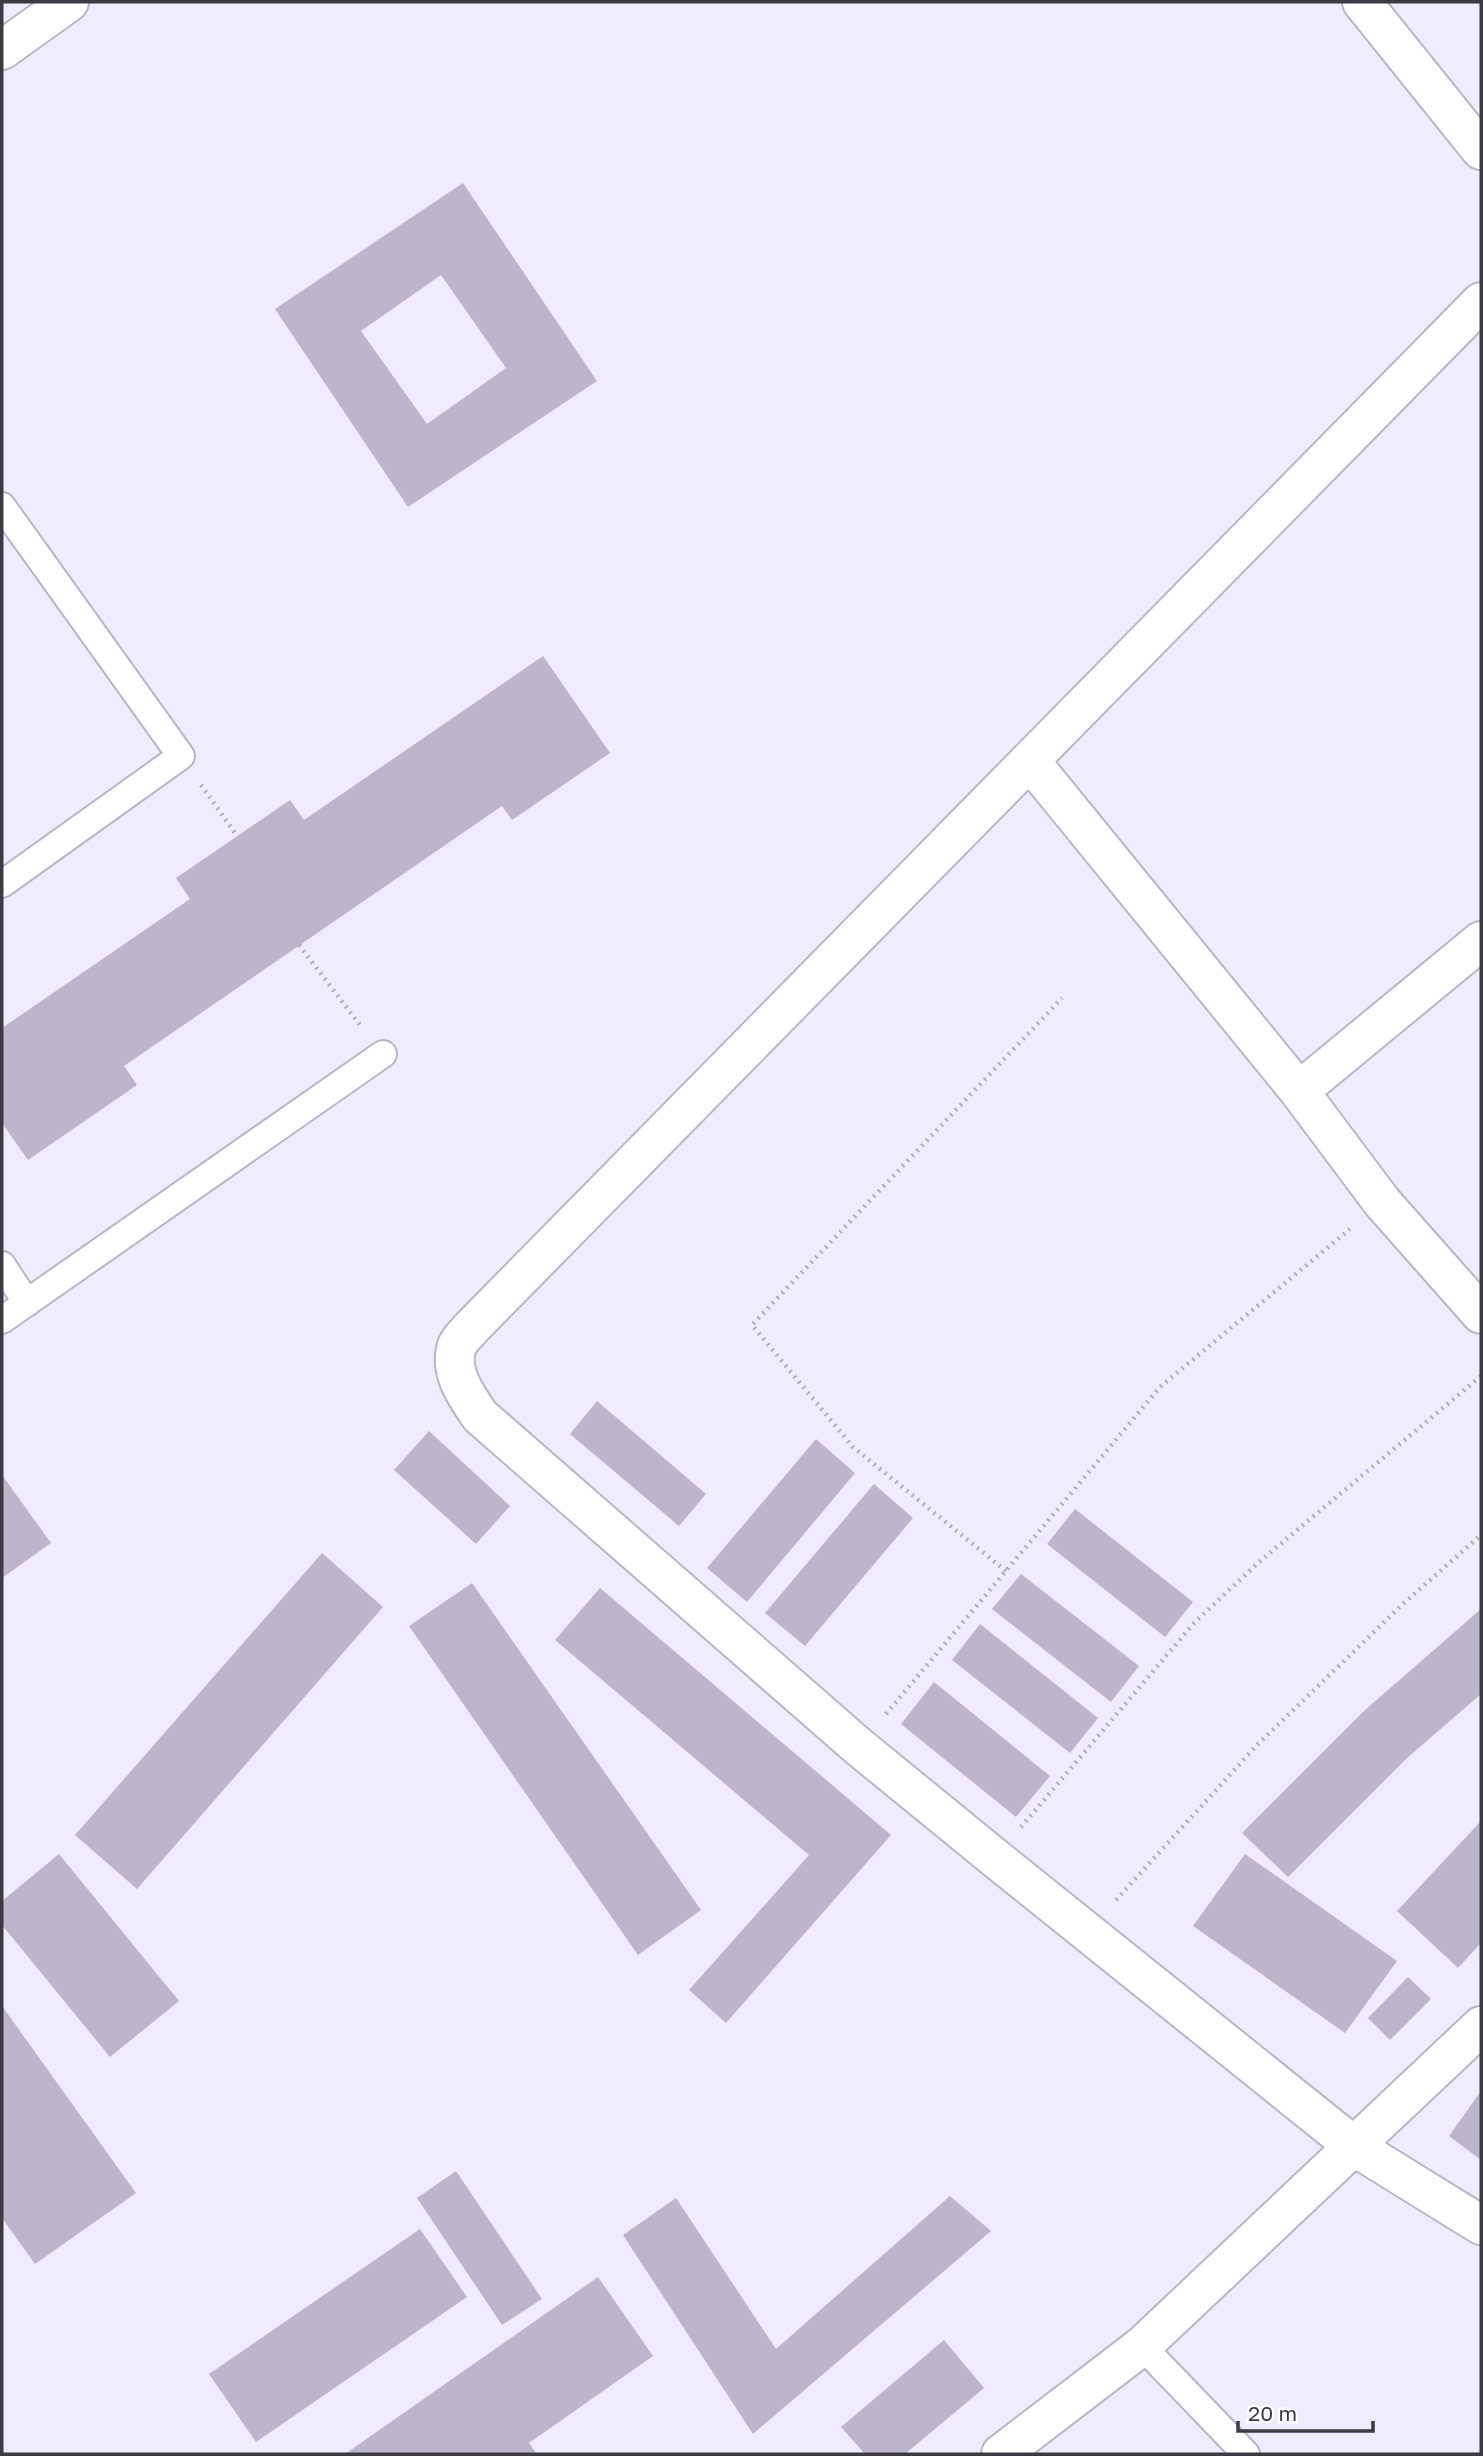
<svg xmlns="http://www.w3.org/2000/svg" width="1483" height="2456" font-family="'Golos Text',sans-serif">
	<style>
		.building { fill: #bcb5cb; fill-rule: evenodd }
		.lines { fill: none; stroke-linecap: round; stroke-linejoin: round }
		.service-casing { stroke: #bab4ca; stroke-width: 30 }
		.minor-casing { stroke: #bab4ca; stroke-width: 42 }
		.trunk-casing { stroke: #bab4ca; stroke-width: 42 }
		.path { stroke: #b1adbc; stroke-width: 4.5; stroke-dasharray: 2 5; stroke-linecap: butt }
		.service { stroke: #fff; stroke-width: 26 }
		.minor { stroke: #fff; stroke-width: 38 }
		.trunk { stroke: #fff; stroke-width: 38 }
	</style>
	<rect width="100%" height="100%" fill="#f0ebfd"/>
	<path class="building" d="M463,183L597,381L408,507L275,309ZM441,275L506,368L427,424L361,331Z
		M543,656L610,753L512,820L502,806L124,1066L137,1085L28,1160L2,1123V1028L190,899L176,878L290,800L304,820Z
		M597,1401L706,1494L679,1526L570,1434Z
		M429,1431L510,1506L476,1544L394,1470Z
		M816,1439L855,1473L747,1602L707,1568Z
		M2,1475L51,1543L2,1578Z
		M874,1484L913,1518L805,1646L765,1613Z
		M1075,1509L1193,1602L1165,1637L1047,1544Z
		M322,1553L383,1607L137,1889L75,1835Z
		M1021,1574L1139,1666L1111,1702L992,1609Z
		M472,1583L701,1910L638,1955L409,1626Z
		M600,1588L891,1835L726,2023L689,1990L809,1855L555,1640Z
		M1481,1609V1694L1407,1758L1288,1877L1242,1833L1365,1710Z
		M980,1624L1098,1718L1070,1753L952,1660Z
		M934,1682L1050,1776L1016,1817L901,1724Z
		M1481,1821V1943L1458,1968L1397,1911Z
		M59,1854L179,2001L110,2057L2,1925V1901Z
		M1245,1854L1397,1961L1345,2033L1193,1926Z
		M1408,1977L1431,1999L1390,2040L1368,2018Z
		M2,2006L136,2193L35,2264L2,2218Z
		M1481,2091V2160L1449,2136Z
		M456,2171L542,2299L502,2325L417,2198Z
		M950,2196L991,2231L753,2434L623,2235L676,2198L776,2349Z
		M420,2229L467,2297L256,2442L209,2374Z
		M598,2277L653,2356L529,2443L537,2454H345Z
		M944,2340L984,2388L905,2454H865L841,2427Z"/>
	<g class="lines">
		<g class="service-casing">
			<path id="service" d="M2,506L181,756L2,884
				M2,1265L27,1303
				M2,1320L383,1054
				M1142,2346L1246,2454"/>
		</g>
		<g class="minor-casing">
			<path id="minor" d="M1362,2L1481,150
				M1481,302L472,1327C467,1333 457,1342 456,1349C450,1374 467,1397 480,1416L859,1747L995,1858L1355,2147L1481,2225
				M1030,761L1299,1091L1382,1202L1481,1314
				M1299,1091L1481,941
				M1001,2454L1142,2346L1481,2026"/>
		</g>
		<g class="trunk-casing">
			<path id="trunk" d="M2,50L69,2"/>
		</g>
		<path class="path" d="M201,785L237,836
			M299,945L360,1025
			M1006,1571L853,1447L752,1325L1062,998
			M886,1714L1160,1387L1350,1229
			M1021,1827L1194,1623L1259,1562L1481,1376
			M1116,1900L1257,1745L1404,1603L1481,1535"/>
		<use href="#service" class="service"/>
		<use href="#minor" class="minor"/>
		<use href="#trunk" class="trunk"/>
	</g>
	<rect width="1483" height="2456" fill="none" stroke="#3c3a43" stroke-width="7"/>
	<path d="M1238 2421v10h135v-10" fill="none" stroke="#3c3a43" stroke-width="3.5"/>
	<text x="1248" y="2421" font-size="21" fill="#3c3a43" stroke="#ffffff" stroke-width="5" paint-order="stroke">20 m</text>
</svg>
